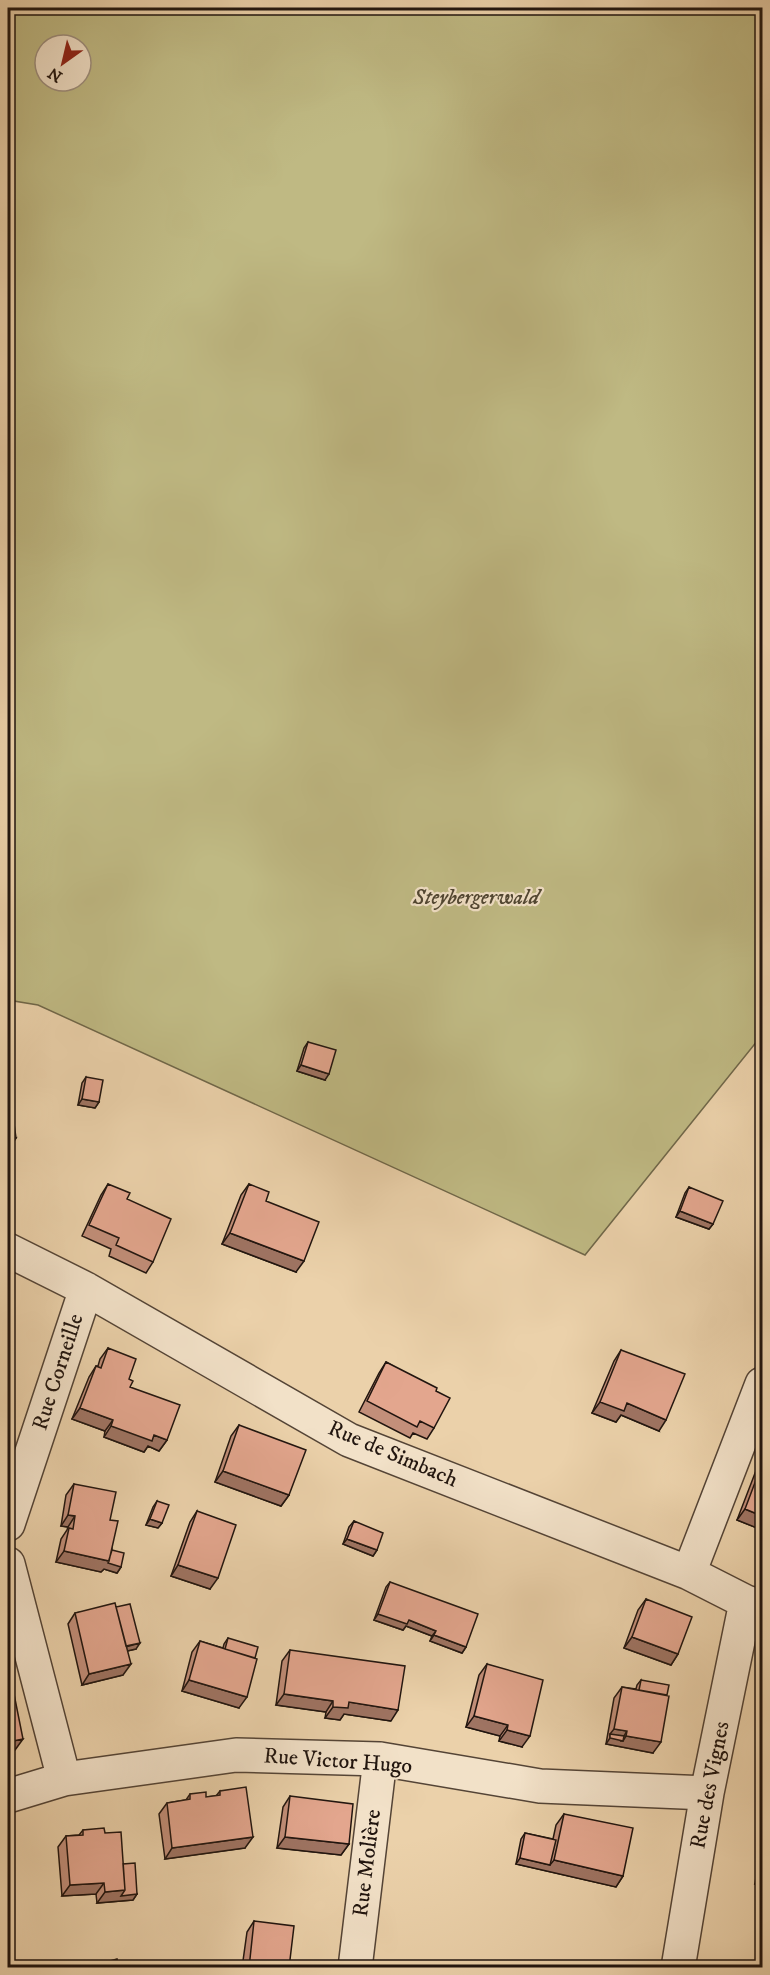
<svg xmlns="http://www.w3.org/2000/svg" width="770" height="1975" font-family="'IM FELL DW Pica',serif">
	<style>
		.green { fill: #bfb983; stroke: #706749; stroke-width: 1.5; fill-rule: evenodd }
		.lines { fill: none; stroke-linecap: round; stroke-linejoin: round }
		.minor-casing { stroke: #544436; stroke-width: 36 }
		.minor { stroke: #f2e1c8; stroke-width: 33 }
		.wall { fill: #c38f7a; stroke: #21150f; stroke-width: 1.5 }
		.shaded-wall { fill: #9f7463; stroke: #21150f; stroke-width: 1.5 }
		.building { fill: #e3a68e; stroke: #21150f; stroke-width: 1.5 }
		.labels { text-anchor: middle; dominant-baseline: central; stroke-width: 4.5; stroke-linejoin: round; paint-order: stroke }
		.park-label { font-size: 22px; font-style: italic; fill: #504632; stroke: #f2e1c8 }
		.street-label { font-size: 22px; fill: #21150f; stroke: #f2e1c8 }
	</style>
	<rect width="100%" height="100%" fill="#ebd1aa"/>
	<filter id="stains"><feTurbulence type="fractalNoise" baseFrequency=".00333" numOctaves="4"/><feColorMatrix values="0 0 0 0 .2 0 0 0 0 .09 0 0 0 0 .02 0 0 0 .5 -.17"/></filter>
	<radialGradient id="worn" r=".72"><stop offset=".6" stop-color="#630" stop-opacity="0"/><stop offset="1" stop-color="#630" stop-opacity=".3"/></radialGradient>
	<path class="green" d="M8,8H762V1035L585,1255L38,1005L8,1000ZM45,45H81V81H45Z"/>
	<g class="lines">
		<g class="minor-casing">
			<path id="minor" d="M8,1250L86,1289L349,1440L689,1573L746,1602L762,1607
				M8,1524L86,1289
				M8,1564L64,1779
				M689,1573L762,1384
				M8,1796L64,1779L236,1755L380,1759L540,1786L707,1793
				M355,1968L380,1759
				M678,1968L707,1793L746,1602"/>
		</g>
		<use href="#minor" class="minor"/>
	</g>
	<path class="wall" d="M308,1042L325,1080L297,1071L304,1048Z
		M86,1077L99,1102L95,1108L78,1105L82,1083Z
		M108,1184L127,1199L153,1262L146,1273L109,1256L111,1249L82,1236L101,1195Z
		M249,1184L266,1201L296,1272L222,1244L241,1195Z
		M689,1187L713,1224L709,1229L676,1217L685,1193Z
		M108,1348L129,1379L130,1387L167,1440L159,1451L148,1446L144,1452L104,1437L105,1431L72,1419L89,1377L96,1366H98L100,1359Z
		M621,1350L659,1431L621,1415L616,1422L592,1413L614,1361Z
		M386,1362L436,1391L434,1428L427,1439L413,1433L410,1438L359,1412L379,1373Z
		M239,1425L289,1495L281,1506L215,1482L231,1436Z
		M762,1455V1530L737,1520Z
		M74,1484L110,1520L112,1550L121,1567L117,1573L104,1569L101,1572L56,1562L61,1539L67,1530L68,1527L61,1526L66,1495Z
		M157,1501L162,1523L158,1528L146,1525L153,1507Z
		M197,1511L210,1589L171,1576L190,1522Z
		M354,1521L377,1550L373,1556L343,1544L349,1527Z
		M390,1582L466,1647L462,1653L430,1641L432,1636L406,1626L403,1630L374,1620L386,1587Z
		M646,1599L678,1654L671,1665L624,1648L638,1610Z
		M116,1607L136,1649L127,1651L123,1675L82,1685L68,1624L75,1613Z
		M228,1638L255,1658L239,1708L182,1691L192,1652L200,1641L223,1648L224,1644Z
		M290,1650L391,1721L344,1714L340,1720L325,1718L326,1712L276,1705L282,1661Z
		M487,1664L522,1747L499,1741L500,1736L466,1727L479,1675Z
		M641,1680L653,1753L606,1744L614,1698L622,1687L636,1689L637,1685Z
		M220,1791L245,1848L165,1859L159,1814L167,1803L186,1800L190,1794L206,1797L216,1796Z
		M290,1796L349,1844L341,1855L277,1848L283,1807Z
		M564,1814L623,1876L616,1887L516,1864L521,1839L525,1833L553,1839L556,1825Z
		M83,1830L105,1833L123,1864L137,1894L133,1900L97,1903L96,1894L62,1896L58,1847L66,1836L79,1835Z
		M762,1837V1885L755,1884Z
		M254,1921L289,1968H242L247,1932Z"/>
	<path class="shaded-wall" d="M301,1065L329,1074L325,1080L297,1071Z
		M82,1099L99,1102L95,1108L78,1105Z
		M16,1138L8,1151V1140Z
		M680,1211L713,1224L709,1229L676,1217Z
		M230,1233L304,1261L296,1272L222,1244Z
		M600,1402L627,1403L666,1420L659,1431L621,1415L616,1422L592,1413Z
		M80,1408L113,1420L105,1431L72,1419Z
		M111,1426L154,1435L167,1440L159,1451L148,1446L144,1452L104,1437Z
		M223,1471L289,1495L281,1506L215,1482Z
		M745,1509L762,1516V1530L737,1520Z
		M68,1515L75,1516L68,1527L61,1526Z
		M150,1519L162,1523L158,1528L146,1525Z
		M347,1539L377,1550L373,1556L343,1544Z
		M64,1551L109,1561L121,1567L117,1573L104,1569L101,1572L56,1562Z
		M178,1565L218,1578L210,1589L171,1576Z
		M378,1614L409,1620L436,1631L432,1636L406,1626L403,1630L374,1620Z
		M434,1635L466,1647L462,1653L430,1641Z
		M632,1637L678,1654L671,1665L624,1648Z
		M140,1643L136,1649L118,1653L122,1648Z
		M131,1664L123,1675L82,1685L89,1674Z
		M189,1680L247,1697L239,1708L182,1691Z
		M284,1694L333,1701L326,1712L276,1705Z
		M349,1702L398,1710L391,1721L344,1714L340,1720L325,1718L333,1707Z
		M474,1716L508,1725L500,1736L466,1727Z
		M614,1729L627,1731L621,1741H623L626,1736L661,1742L653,1753L606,1744L610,1738V1734Z
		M507,1730L530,1736L522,1747L499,1741Z
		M23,1739L15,1750L8,1752V1742Z
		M253,1837L245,1848L165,1859L172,1848Z
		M285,1837L349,1844L341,1855L277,1848Z
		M520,1858L550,1865L554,1860L623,1876L616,1887L516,1864Z
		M759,1878L762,1879V1885L755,1884Z
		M104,1883L96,1894L62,1896L70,1885Z
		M125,1890L137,1894L133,1900L97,1903L105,1892Z"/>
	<path class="building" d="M308,1042L336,1050L329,1074L301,1065Z
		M86,1077L103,1080L99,1102L82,1099Z
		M8,1097L11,1102L16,1138L8,1140Z
		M108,1184L130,1193L127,1199L171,1219L153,1262L116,1245L119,1238L89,1225Z
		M249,1184L269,1192L266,1201L319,1222L304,1261L230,1233Z
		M689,1187L723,1201L713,1224L680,1211Z
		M108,1348L136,1359L129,1379L133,1381L130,1387L180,1405L167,1440L154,1435L152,1441L111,1426L113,1420L80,1408L96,1366L101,1368Z
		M621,1350L685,1374L666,1420L627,1403L624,1411L600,1402Z
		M386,1362L437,1388L436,1391L450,1398L434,1428L420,1421L417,1427L367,1401Z
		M239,1425L306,1450L289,1495L223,1471Z
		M762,1464V1516L745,1509Z
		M74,1484L116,1492L110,1520L118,1521L109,1561L64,1551L69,1528L73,1529L75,1516L68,1515Z
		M157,1501L169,1505L162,1523L150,1519Z
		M197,1511L236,1525L218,1578L178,1565Z
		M354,1521L383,1533L377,1550L347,1539Z
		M112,1550L124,1553L121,1567L108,1563Z
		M390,1582L478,1614L466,1647L434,1635L436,1631L409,1620L407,1624L378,1614Z
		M646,1599L692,1617L678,1654L632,1637Z
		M115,1603L131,1664L89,1674L75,1613Z
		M130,1604L140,1643L126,1646L116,1607Z
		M228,1638L258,1647L255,1658L225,1649Z
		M200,1641L257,1659L247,1697L189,1680Z
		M290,1650L405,1666L398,1710L349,1702L348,1708L333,1707V1701L284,1694Z
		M487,1664L543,1680L530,1736L507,1730L508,1725L474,1716Z
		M641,1680L669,1685L667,1695L639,1690Z
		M622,1687L669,1696L661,1742L626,1736L627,1731L614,1729Z
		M13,1689L23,1739L8,1742V1691Z
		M610,1734L624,1736L623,1741L610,1738Z
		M246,1787L253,1837L172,1848L167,1803L190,1799V1794L206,1792V1797L220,1795V1791Z
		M290,1796L353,1804L349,1844L285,1837Z
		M564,1814L633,1828L623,1876L554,1860Z
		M104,1828L105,1833L121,1832L125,1890L105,1892L104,1883L70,1885L66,1836L83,1835V1830Z
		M525,1833L556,1840L550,1865L520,1858Z
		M135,1863L137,1894L121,1896L125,1890L123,1864Z
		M762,1863V1879L759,1878Z
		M8,1882L11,1896L8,1897Z
		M254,1921L294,1926L289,1968H249Z
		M117,1959L119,1968H87Z"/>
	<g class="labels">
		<g class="park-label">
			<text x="476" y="897">Steybergerwald</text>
		</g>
		<g class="street-label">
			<text transform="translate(58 1372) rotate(-72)">Rue Corneille</text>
			<text transform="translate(393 1454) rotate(23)">Rue de Simbach</text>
			<text transform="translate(338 1761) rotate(4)">Rue Victor Hugo</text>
			<text transform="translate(710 1785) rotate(-79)">Rue des Vignes</text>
			<text transform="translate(367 1863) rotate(-83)">Rue Molière</text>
		</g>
	</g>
	<rect width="770" height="1975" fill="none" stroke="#ebd1aa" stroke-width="30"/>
	<rect x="9" y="9" width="752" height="1957" fill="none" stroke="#21150f" stroke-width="3"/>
	<rect x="15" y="15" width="740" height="1945" fill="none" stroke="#21150f" stroke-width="1.5"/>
	<g transform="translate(63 63) rotate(214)"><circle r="28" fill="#f2e1c8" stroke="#9e8f7e" stroke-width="1.5"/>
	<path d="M0-4.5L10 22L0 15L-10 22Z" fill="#8f2418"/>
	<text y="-9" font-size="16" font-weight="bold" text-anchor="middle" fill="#21150f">N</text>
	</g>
	<rect width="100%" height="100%" filter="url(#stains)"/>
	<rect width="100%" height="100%" fill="url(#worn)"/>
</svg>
